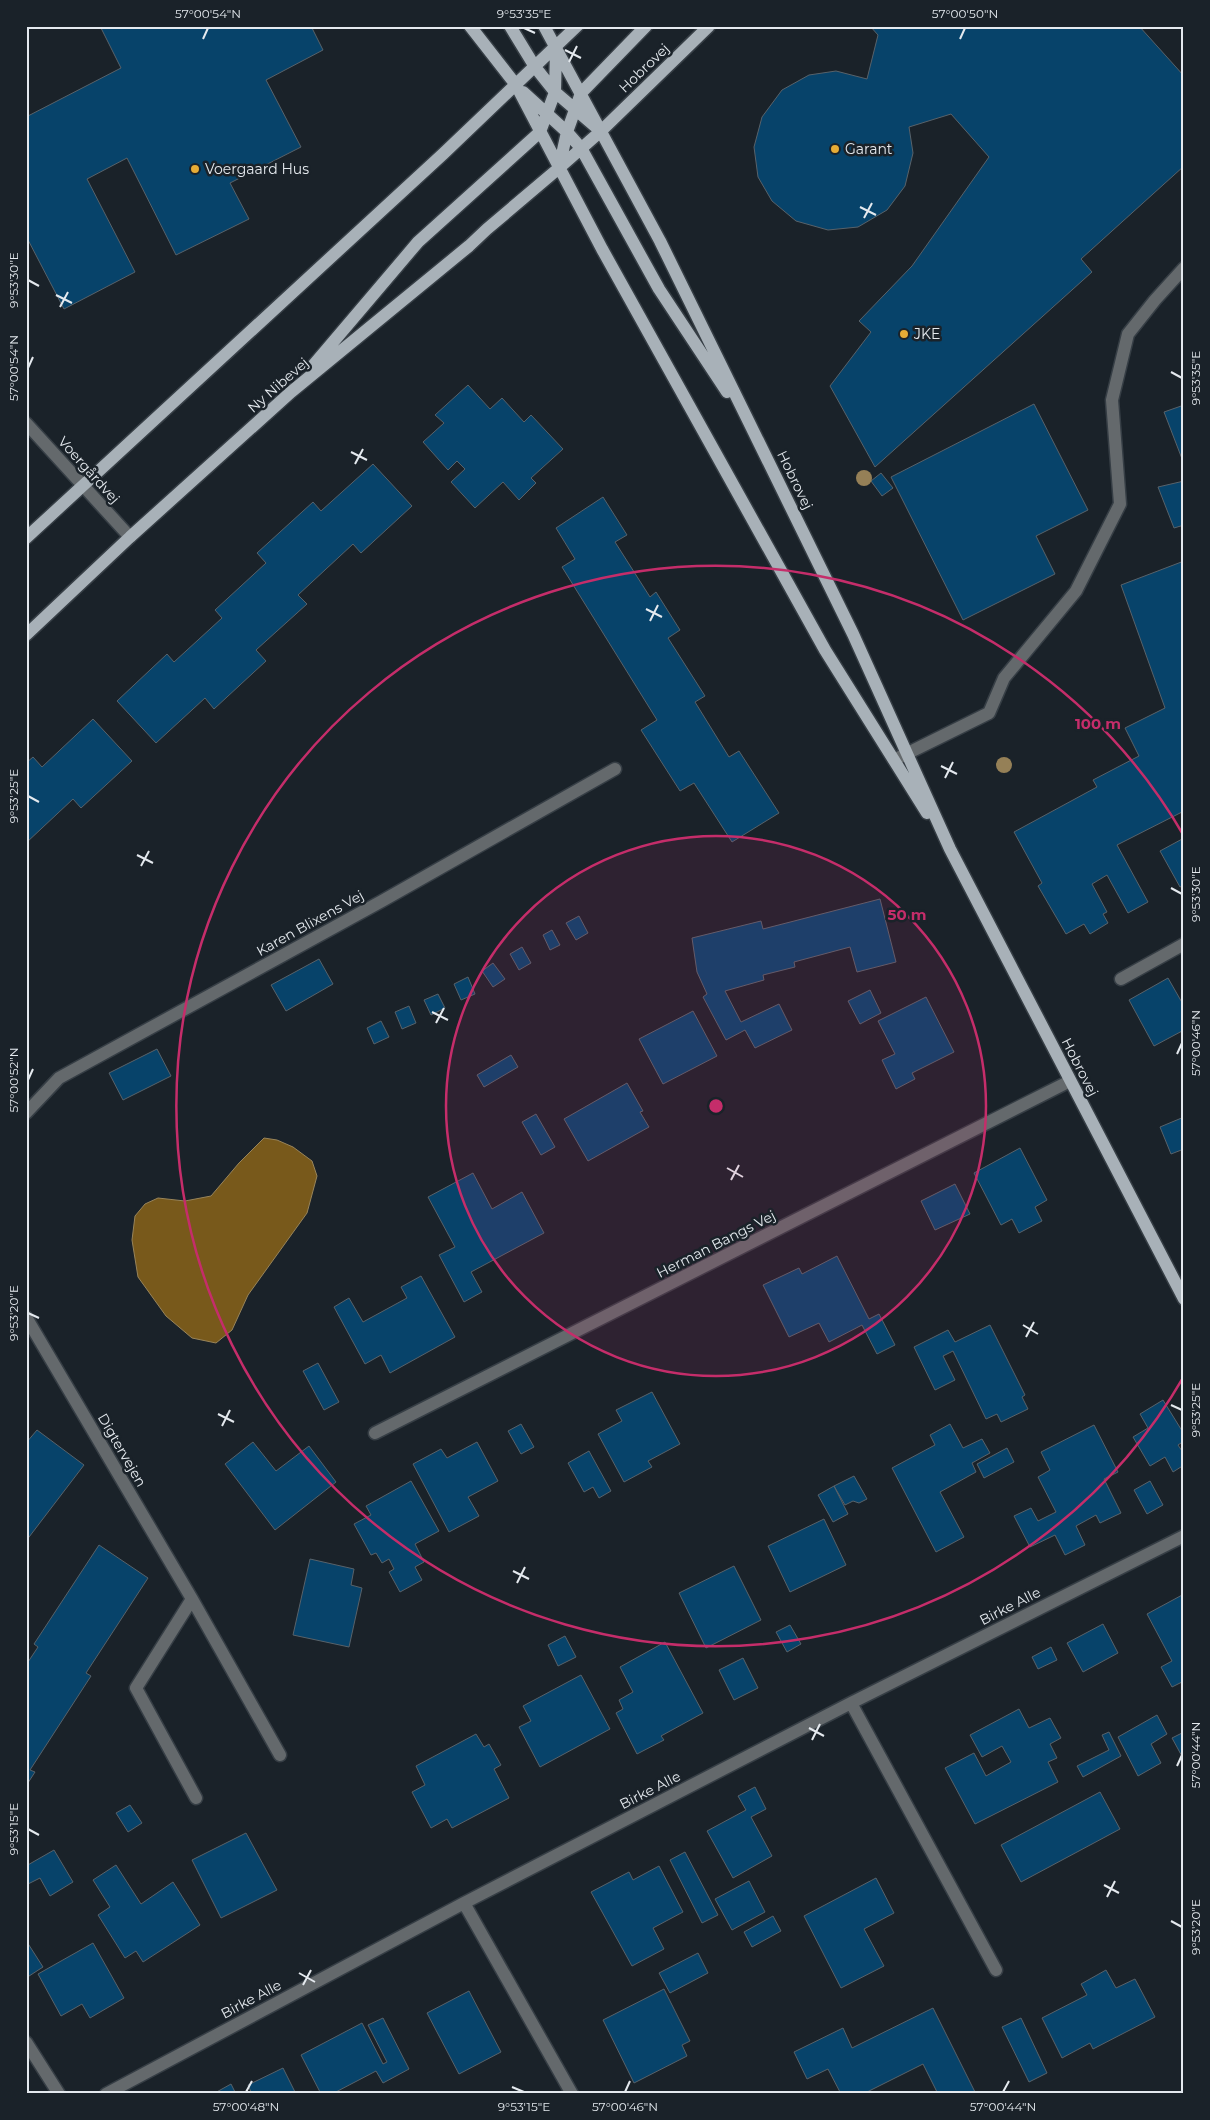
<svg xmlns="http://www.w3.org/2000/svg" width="1210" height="2120" font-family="Montserrat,sans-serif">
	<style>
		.water { fill: #78591b; stroke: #98845a }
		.building { fill: #07436a; stroke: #58626a }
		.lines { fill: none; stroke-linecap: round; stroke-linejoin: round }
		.minor-casing { stroke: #363e45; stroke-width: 15 }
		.major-casing { stroke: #363e45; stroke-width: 15 }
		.minor { stroke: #64696c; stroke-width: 12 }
		.major { stroke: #a8b1b8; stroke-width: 12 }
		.tree { fill: #958057 }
		.ticks { fill: none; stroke: #e4e9ee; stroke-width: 2 }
		.ring { fill: none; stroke: #c52d6a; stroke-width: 2.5 }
		.poi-dot { fill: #e6ac36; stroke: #1a2229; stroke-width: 2 }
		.labels { text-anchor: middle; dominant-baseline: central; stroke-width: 5; stroke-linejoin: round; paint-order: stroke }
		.street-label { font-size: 14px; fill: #e4e9ee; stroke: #1a2229 }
		.poi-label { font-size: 14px; fill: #e4e9ee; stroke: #1a2229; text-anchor: start }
		.centre { fill: #c52d6a; stroke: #1a2229; stroke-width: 2.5 }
		.ring-label { font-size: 15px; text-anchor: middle; font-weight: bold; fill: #c52d6a; stroke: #1a2229; stroke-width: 5; stroke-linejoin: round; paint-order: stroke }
		.neatline { fill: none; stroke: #e4e9ee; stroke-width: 2 }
		.ticks-label { font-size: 12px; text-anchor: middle; fill: #e4e9ee }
	</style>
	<rect width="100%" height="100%" fill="#1a2229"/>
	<path class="water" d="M264,1138L277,1140L293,1147L312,1161L317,1176L307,1213L248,1295L232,1330L216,1343L192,1338L166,1316L138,1277L132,1240L135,1216L145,1204L158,1198L185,1201L211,1196L239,1163Z"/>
	<path class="building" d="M100,26H311L323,50L266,80L301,147L230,183L249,219L176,255L127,158L87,179L135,272L64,309L26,236V117L121,68Z
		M870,26H1139L1184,76V166L1081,259L1092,272L875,467L830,386L871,332L859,321L912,266L989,157L951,114L909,127L913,153L905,186L887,210L858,227L828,230L796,221L772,201L758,177L754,147L762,117L782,90L809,75L836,71L867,79L878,35Z
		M468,385L490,409L502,398L524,422L531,415L563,449L531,478L536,483L519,500L503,482L475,508L451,482L465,469L457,461L448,470L423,442L444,423L435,415Z
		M1034,404L1088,510L1036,536L1055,574L963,620L891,477Z
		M1184,405V464L1164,412Z
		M373,464L412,506L361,553L353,544L298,595L307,604L256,650L266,661L214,709L205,698L156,743L117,701L167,654L174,662L222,618L215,610L266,563L257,553L313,502L321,511Z
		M881,473L893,488L882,496L871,481Z
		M1184,481V525L1174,528L1158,487Z
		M603,497L627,535L615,542L650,597L656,592L680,630L668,638L705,696L695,702L729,757L739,751L779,813L732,842L694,783L680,791L641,730L657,720L562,567L575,559L556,528Z
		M1184,561V811L1117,845L1148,902L1128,913L1107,875L1092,884L1107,912L1103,914L1108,923L1090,934L1084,924L1066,934L1038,886L1042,883L1014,832L1097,787L1093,780L1139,756L1125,728L1165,708L1121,585Z
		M93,719L132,761L81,808L73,799L26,843V763L33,757L42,767Z
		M1184,838V885L1180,887L1160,851Z
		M880,899L896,962L857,972L850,947L794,962L795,967L763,975L764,980L725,991L741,1022L779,1004L792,1030L755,1048L745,1030L726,1040L703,997L707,994L697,972L692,938L761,921L763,929Z
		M579,916L588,933L576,940L566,923Z
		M552,930L560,945L550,950L543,935Z
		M522,947L531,963L519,970L510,954Z
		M319,959L333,984L286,1011L271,985Z
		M493,963L505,979L493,987L482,971Z
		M468,977L475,994L461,1000L454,984Z
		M1168,978L1184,1006V1030L1154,1046L1129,1000Z
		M870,990L881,1013L860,1024L848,1001Z
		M438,994L445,1008L431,1015L424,1000Z
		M926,997L954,1052L912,1073L915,1079L896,1089L882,1060L895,1054L878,1021Z
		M409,1006L416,1023L402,1029L395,1012Z
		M693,1011L717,1056L663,1084L639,1039Z
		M381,1021L389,1037L374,1044L367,1028Z
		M157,1049L171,1076L123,1100L109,1073Z
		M511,1055L518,1067L484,1087L477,1075Z
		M627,1083L643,1111L640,1112L649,1127L588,1161L564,1119Z
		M536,1114L555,1147L541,1155L522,1122Z
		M1184,1117V1149L1171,1154L1160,1127Z
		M1020,1148L1047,1200L1035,1207L1042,1221L1019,1233L1012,1219L1001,1225L974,1173Z
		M473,1173L492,1209L522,1192L544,1233L471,1272L482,1292L464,1302L439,1255L455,1247L428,1197Z
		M955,1184L970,1214L935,1230L921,1201Z
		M837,1256L869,1319L879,1314L895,1345L877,1354L862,1325L829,1342L819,1323L789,1337L763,1285L799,1268L802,1274Z
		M421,1276L455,1337L390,1373L381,1355L365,1364L334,1307L349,1298L363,1322L407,1298L401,1287Z
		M990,1325L1025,1395L1022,1397L1028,1409L1001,1422L997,1414L986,1419L953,1351L943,1356L955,1380L935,1390L914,1347L948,1330L955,1342Z
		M318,1363L339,1402L324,1410L303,1371Z
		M652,1392L680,1444L648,1461L652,1467L624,1482L598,1434L622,1421L616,1410Z
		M1163,1400L1184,1434V1441L1178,1445L1184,1454V1465L1173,1472L1165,1457L1150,1466L1133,1437L1148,1428L1140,1414Z
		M521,1424L534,1447L521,1454L508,1431Z
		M950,1424L963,1448L982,1439L990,1453L972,1463L976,1472L940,1492L964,1537L936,1552L892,1468L935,1445L930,1435Z
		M1094,1425L1118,1472L1104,1479L1121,1513L1100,1523L1096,1515L1076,1526L1085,1545L1065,1555L1055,1535L1030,1547L1014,1516L1031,1508L1038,1521L1056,1512L1038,1477L1050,1470L1041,1452Z
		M37,1430L84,1465L26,1541V1443Z
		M253,1442L276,1471L309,1446L336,1482L275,1530L225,1464Z
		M477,1442L498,1481L468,1497L479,1516L449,1532L413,1464L441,1449L447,1458Z
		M1007,1448L1014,1462L984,1478L977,1464Z
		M589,1451L611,1491L599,1498L593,1487L584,1492L568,1463Z
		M854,1476L867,1499L859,1503L853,1501L845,1505L834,1486Z
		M411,1481L439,1531L415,1544L424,1562L415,1567L422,1580L400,1592L389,1572L394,1569L389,1559L382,1563L376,1553L371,1555L354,1524L371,1515L366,1506Z
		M1150,1481L1163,1505L1147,1514L1134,1490Z
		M834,1486L848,1514L833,1522L818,1495Z
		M824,1519L846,1565L790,1592L768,1546Z
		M99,1545L148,1578L86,1673L91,1676L30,1770L35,1772L26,1786V1665L38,1647L34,1644Z
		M310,1559L354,1569L351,1585L362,1588L349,1647L293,1635Z
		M734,1566L761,1620L706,1648L679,1593Z
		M1184,1594V1681L1172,1687L1161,1667L1172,1661L1147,1614Z
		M1103,1624L1118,1653L1083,1672L1067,1643Z
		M790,1625L801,1644L787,1652L776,1632Z
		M565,1636L576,1657L558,1666L548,1645Z
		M665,1642L703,1713L661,1736L664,1740L637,1754L616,1713L623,1709L619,1700L633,1692L620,1667Z
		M1051,1647L1057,1660L1038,1669L1032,1657Z
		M743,1658L758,1688L734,1700L719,1670Z
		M581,1675L610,1729L540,1767L519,1727L531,1721L523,1706Z
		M1019,1709L1029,1728L1050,1718L1061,1738L1050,1744L1057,1758L1048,1762L1058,1782L975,1824L945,1768L974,1753L986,1776L1011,1762L1002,1746L982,1757L970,1735Z
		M1157,1715L1167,1734L1151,1744L1161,1763L1138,1776L1118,1737Z
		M1109,1732L1121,1756L1083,1777L1077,1766L1109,1750L1102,1735Z
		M1184,1732V1760L1172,1738Z
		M476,1734L484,1747L489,1744L501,1765L494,1769L509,1798L452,1828L447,1819L431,1828L412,1792L425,1785L416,1766Z
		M755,1787L766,1809L751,1817L772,1856L733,1878L707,1831L746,1810L738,1796Z
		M1100,1792L1120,1829L1021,1882L1001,1845Z
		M130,1805L142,1823L128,1832L116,1813Z
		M246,1833L277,1890L221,1918L192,1860Z
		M54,1850L73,1882L50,1896L40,1878L26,1885V1866Z
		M685,1852L718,1915L702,1923L670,1860Z
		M116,1865L141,1904L173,1882L200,1925L143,1962L136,1951L125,1958L98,1915L110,1907L93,1880Z
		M659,1866L683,1912L653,1928L664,1949L632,1966L591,1892L629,1872L633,1880Z
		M876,1878L894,1913L864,1929L884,1966L841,1988L804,1916Z
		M749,1881L765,1912L732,1930L715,1899Z
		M773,1916L781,1931L752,1947L744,1932Z
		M27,1942L43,1967L26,1978V1943Z
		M93,1943L124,1998L90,2018L82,2004L61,2016L38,1974Z
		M698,1953L708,1973L670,1993L659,1973Z
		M1106,1970L1116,1988L1135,1979L1155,2017L1093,2049L1090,2043L1062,2058L1042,2018L1087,1995L1081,1984Z
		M664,1989L690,2041L682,2045L687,2056L634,2083L603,2020Z
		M469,1991L501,2052L459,2074L427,2013Z
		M933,2008L976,2094H938L923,2064L863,2094H841L828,2069L807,2079L794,2052L843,2028L852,2048Z
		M383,2018L409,2069L383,2083L376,2071L332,2094H321L301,2055L362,2023L383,2064L387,2062L368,2025Z
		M1021,2018L1047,2073L1029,2082L1002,2027Z
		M283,2068L296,2094H252L248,2085Z
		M231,2084L236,2094H213Z"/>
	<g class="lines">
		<g class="minor-casing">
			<path id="minor" d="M26,423L130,537
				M894,760L989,713L1004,678L1076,591L1120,504L1112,400L1128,334L1155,300L1184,268
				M1121,979L1184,944
				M26,1113L59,1078L382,901L615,769
				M26,1317L192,1599L280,1755
				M375,1433L1070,1081
				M192,1599L136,1688L196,1798
				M851,1703L996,1970
				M464,1903L572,2094
				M26,2042L59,2094
				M106,2094L464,1903L851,1703L1184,1536"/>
		</g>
		<g class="major-casing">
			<path id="major" d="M470,26L516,85L602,249L825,650L927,813
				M510,26L535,67L555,92L597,128
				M544,26L660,241L853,634L950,849L1184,1299
				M523,92L567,132L581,148L659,289L727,392
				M559,168L567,132L581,93L646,26
				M311,368L418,242L540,132L555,92L556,49
				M26,538L443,154L577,26
				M26,635L130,537L291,392L469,246L487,229L559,168L601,131L709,26"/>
		</g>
		<use href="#minor" class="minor"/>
		<use href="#major" class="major"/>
	</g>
	<g class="tree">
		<circle cx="864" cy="478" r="8"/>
		<circle cx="1004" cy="765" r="8"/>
	</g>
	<path class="ticks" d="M524,28L535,33M203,39L208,28M960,39L965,28M565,50L581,58M569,62L577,46M860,207L876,215M864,218L872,203M28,280L39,286M56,295L72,303M60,307L68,292M28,368L33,357M1171,372L1182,378M351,452L367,460M355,464L363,449M646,609L662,617M650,621L658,605M941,766L957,774M945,778L953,762M28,796L39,802M137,855L153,863M141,866L149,851M1171,888L1182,894M432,1012L448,1020M436,1023L444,1008M1177,1054L1182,1043M28,1080L33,1069M727,1168L743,1177M731,1180L739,1165M28,1313L39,1318M1023,1325L1038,1334M1026,1337L1034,1322M1171,1405L1182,1410M218,1414L234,1422M222,1426L230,1410M513,1571L529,1579M517,1583L525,1567M809,1728L824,1736M812,1740L820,1724M1177,1766L1182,1755M28,1829L39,1835M1104,1885L1119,1893M1107,1897L1115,1881M1171,1921L1182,1927M299,1973L315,1982M303,1985L311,1970M512,2087L524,2092M246,2092L252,2081M625,2092L630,2081M1003,2092L1009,2081"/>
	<circle cx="716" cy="1106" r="270" fill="#c52d6a" fill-opacity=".12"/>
	<g class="ring">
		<circle cx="716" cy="1106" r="270"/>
		<path d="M1184 1376A540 540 0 1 1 1184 836"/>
	</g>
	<g class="poi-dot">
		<circle cx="835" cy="149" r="5"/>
		<circle cx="195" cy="169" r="5"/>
		<circle cx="904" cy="334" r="5"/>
	</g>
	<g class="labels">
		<g class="street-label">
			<text transform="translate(644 68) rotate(-44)">Hobrovej</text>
			<text transform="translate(278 385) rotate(-41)">Ny Nibevej</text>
			<text transform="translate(89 470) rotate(48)">Voergårdvej</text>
			<text transform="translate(795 480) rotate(64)">Hobrovej</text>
			<text transform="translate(310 923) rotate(-29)">Karen Blixens Vej</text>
			<text transform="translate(1080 1067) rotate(63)">Hobrovej</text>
			<text transform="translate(716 1244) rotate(-27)">Herman Bangs Vej</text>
			<text transform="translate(122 1450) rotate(60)">Digtervejen</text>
			<text transform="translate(1010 1606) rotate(-27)">Birke Alle</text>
			<text transform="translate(650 1790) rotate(-27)">Birke Alle</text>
			<text transform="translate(251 1999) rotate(-28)">Birke Alle</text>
		</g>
		<g class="poi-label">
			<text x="845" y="149">Garant</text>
			<text x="205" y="169">Voergaard Hus</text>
			<text x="914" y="334">JKE</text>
		</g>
	</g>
	<circle cx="716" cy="1106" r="8" class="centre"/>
	<g class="ring-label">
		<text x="1098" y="729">100 m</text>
		<text x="907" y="920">50 m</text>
	</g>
	<rect width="1210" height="2120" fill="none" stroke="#1a2229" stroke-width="55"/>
	<rect x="28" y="28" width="1154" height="2064" class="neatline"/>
	<g class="ticks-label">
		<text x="208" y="18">57°00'54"N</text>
		<text x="524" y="18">9°53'35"E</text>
		<text x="965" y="18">57°00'50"N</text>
		<text transform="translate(14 280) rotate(-90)" y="4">9°53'30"E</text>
		<text transform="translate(14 368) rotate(-90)" y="4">57°00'54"N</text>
		<text transform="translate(1196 378) rotate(-90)" y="4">9°53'35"E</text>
		<text transform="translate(14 796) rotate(-90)" y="4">9°53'25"E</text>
		<text transform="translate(1196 894) rotate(-90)" y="4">9°53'30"E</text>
		<text transform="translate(1196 1043) rotate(-90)" y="4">57°00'46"N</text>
		<text transform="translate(14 1080) rotate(-90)" y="4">57°00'52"N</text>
		<text transform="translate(14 1313) rotate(-90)" y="4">9°53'20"E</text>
		<text transform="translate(1196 1410) rotate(-90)" y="4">9°53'25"E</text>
		<text transform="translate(1196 1755) rotate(-90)" y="4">57°00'44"N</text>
		<text transform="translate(14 1829) rotate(-90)" y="4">9°53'15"E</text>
		<text transform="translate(1196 1927) rotate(-90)" y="4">9°53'20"E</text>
		<text x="246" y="2111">57°00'48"N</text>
		<text x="524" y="2111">9°53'15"E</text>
		<text x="625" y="2111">57°00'46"N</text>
		<text x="1003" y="2111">57°00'44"N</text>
	</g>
</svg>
